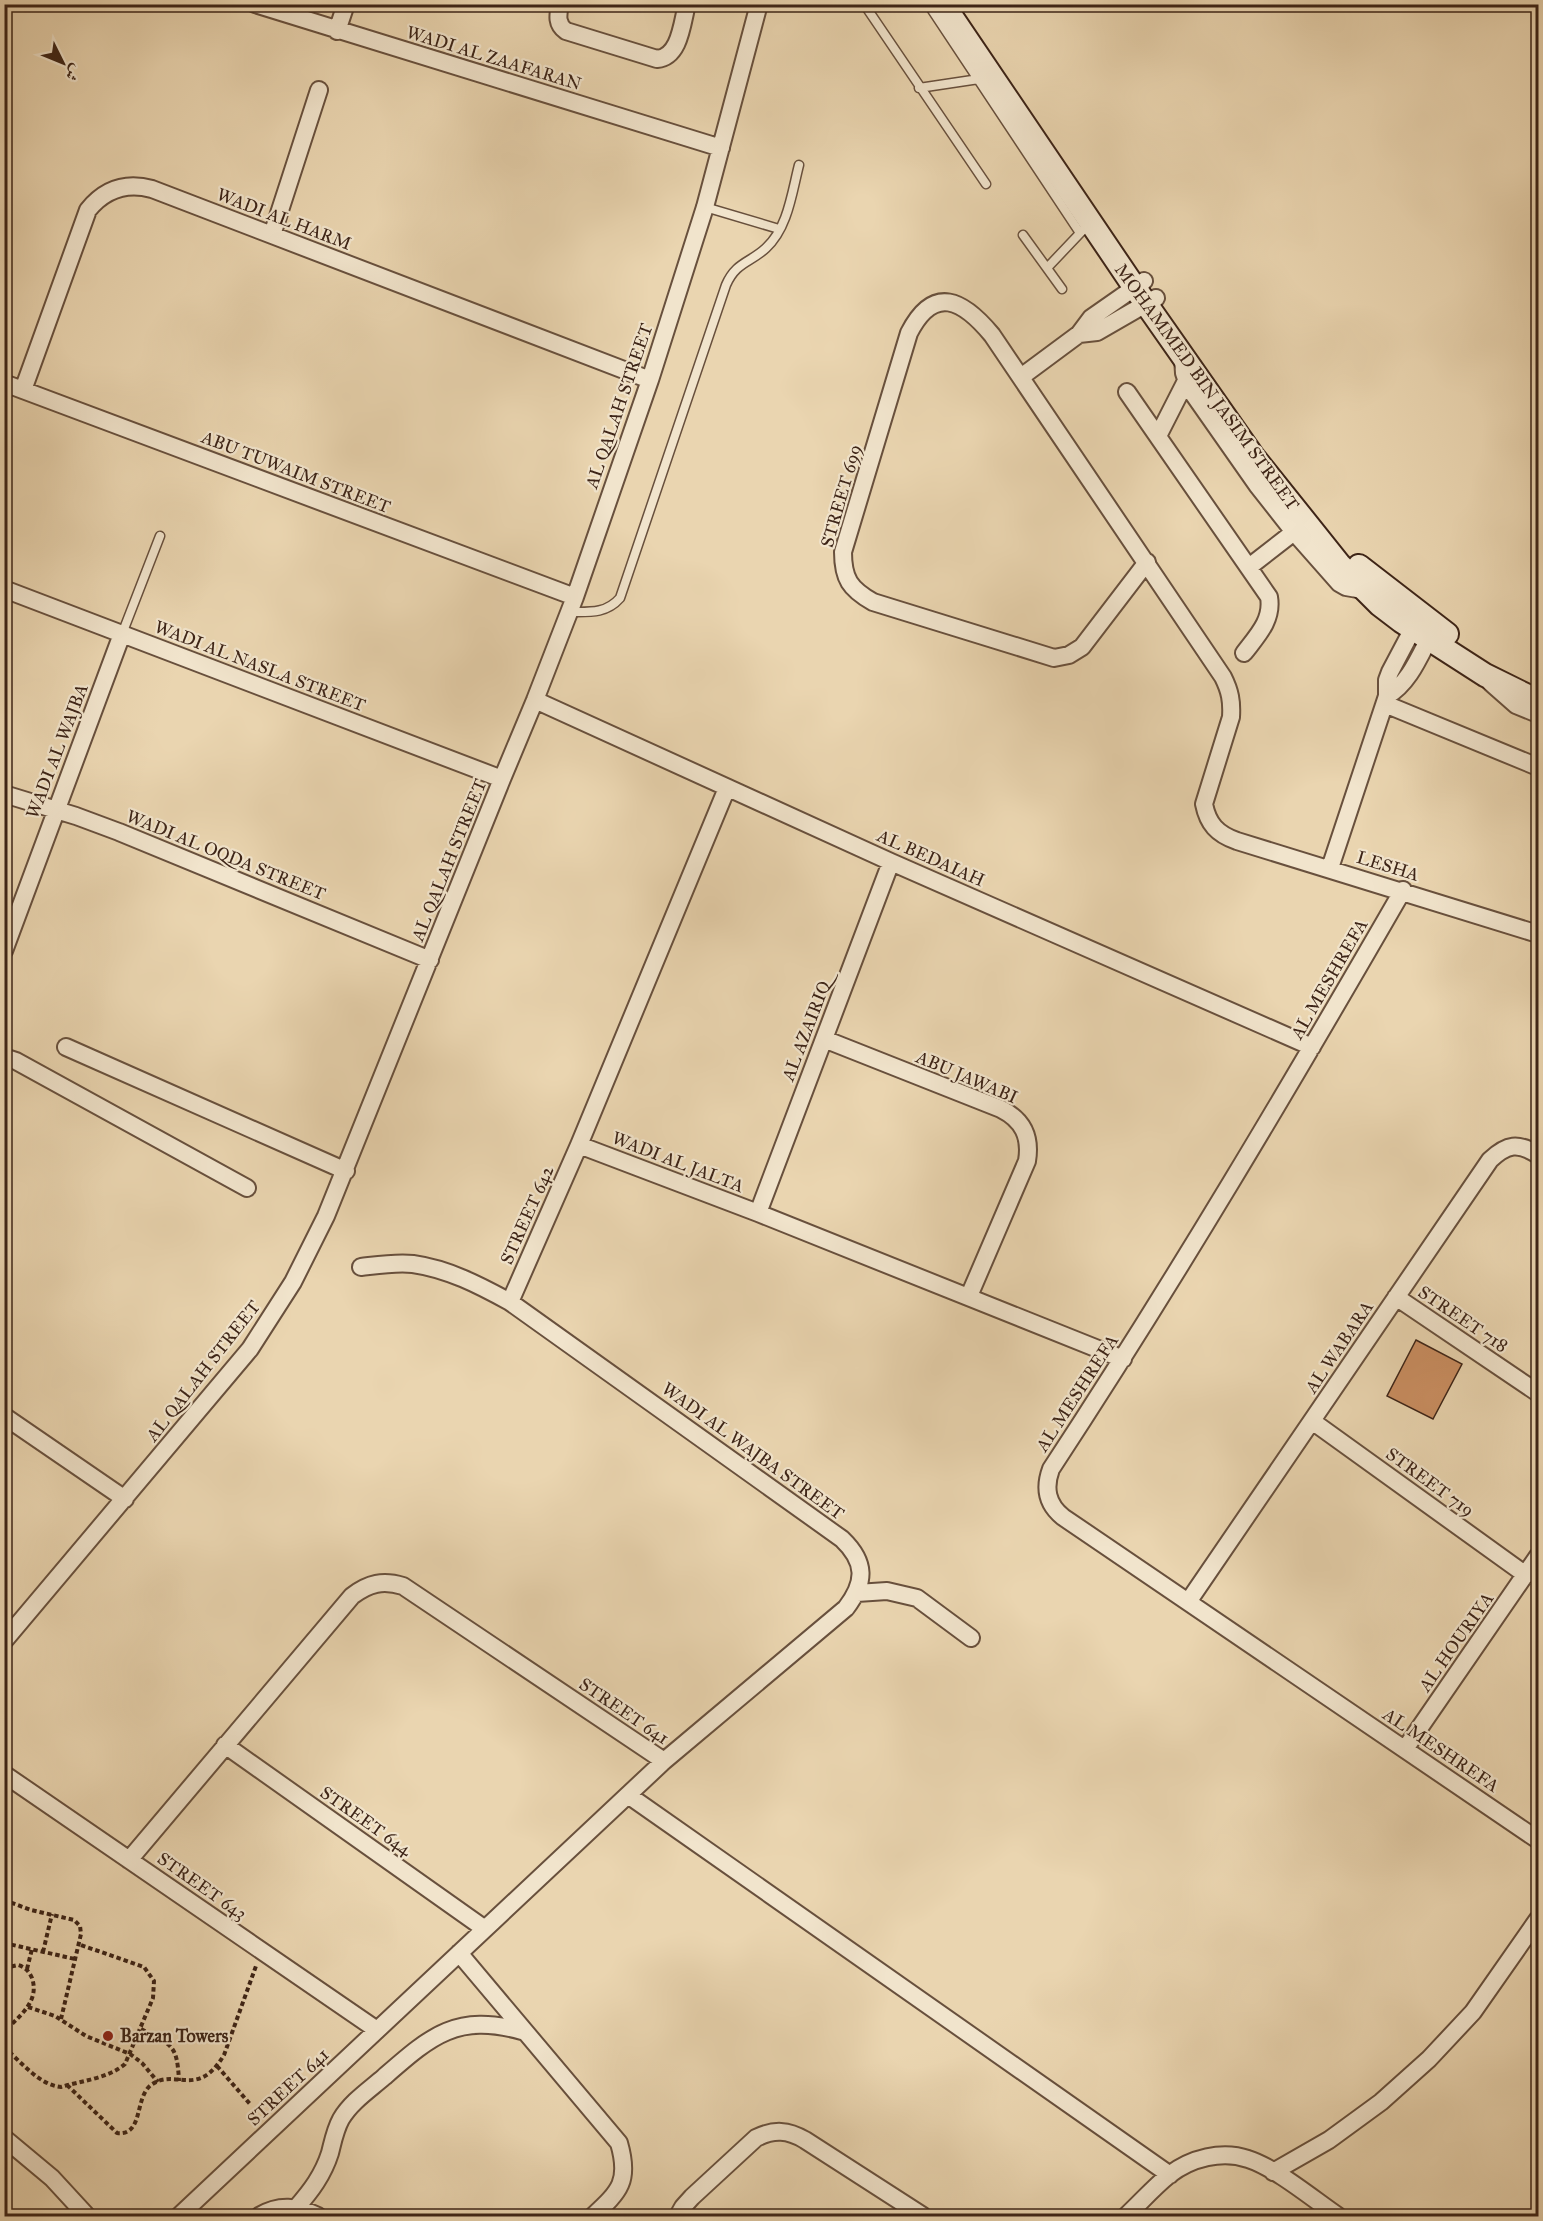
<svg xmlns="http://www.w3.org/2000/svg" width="1543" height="2221" font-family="'IM FELL Great Primer',Amiri,serif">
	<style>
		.building { fill: #ca8e61; stroke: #3d2417; stroke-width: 1.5 }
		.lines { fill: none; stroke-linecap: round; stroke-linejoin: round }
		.lane-casing { stroke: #68503d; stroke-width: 11 }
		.street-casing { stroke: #68503d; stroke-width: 20 }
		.secondary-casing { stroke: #3d2417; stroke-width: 26 }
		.path { stroke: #3d2417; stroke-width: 4; stroke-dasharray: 4.5 3; stroke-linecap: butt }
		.lane { stroke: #f1e4cc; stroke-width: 8 }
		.street { stroke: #f1e4cc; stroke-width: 16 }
		.secondary { stroke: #f1e4cc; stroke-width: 22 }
		.poi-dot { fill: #8f2418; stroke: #f1e4cc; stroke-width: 2 }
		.labels { text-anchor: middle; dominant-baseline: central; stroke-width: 4.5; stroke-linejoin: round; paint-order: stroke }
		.street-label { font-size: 18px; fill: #3d2417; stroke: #f1e4cc }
		.poi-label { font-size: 18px; font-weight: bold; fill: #3d2417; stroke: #f1e4cc; text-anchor: start }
	</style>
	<rect width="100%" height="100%" fill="#ead5b0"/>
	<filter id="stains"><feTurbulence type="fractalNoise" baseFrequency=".00333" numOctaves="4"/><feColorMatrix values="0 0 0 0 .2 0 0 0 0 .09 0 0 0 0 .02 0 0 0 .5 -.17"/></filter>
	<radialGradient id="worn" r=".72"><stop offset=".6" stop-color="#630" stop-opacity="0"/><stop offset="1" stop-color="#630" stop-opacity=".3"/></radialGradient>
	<path class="building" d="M1416,1340L1462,1364L1433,1419L1387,1396Z"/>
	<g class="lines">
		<g class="lane-casing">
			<path id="lane" d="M864,4L986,184
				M928,4L1080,233
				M919,88L979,79
				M705,207L779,229
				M1023,235L1062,289
				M1047,268L1084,229
				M569,612C589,612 606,614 620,598L726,285C736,262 750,263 766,248C788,228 792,192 799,165
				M122,634L160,536"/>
		</g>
		<g class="street-casing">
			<path id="street" d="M255,4L721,148
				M560,4C558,15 556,24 566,31L657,59C680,57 682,23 687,4
				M337,31L346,4
				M272,235L319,90
				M1079,334L1097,332L1156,298
				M1183,358L1184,373L1189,388L1257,485L1294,532L1339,583L1346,587L1363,590
				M1021,377L1079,334L1091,318L1144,281
				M4,383L575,597
				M23,390L88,210C105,189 126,182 152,189L650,380
				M1127,392L1269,597C1273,620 1257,636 1244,653
				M1158,436L1186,381
				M1147,562L1082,647L1069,655L1054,658L873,602C850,589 843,579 843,552L909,333C934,284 963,300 992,335L1223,677C1230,691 1232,701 1231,717L1204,804C1208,824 1217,834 1237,841L1538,934
				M1249,567L1294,532
				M4,589L502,779
				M1491,683L1516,705L1538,714
				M1387,696C1411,682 1421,652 1434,629
				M535,700L891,862L1312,1047
				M1385,704L1538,767
				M4,794L76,816L119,832L430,960
				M1330,868L1387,696V680L1390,672L1418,619
				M1403,890C1290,1086 1175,1280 1051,1469C1044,1488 1047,1504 1063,1517L1538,1840
				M4,951L122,634
				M824,1039L1001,1109C1023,1120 1031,1137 1027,1161L969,1296
				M66,1047L346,1171
				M4,1057L16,1061L247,1188
				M579,1145L758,1213L1123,1359
				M758,1213L891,862
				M1396,1297L1538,1393
				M510,1302L579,1145L727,788
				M4,1416L125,1499
				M1312,1421L1526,1575
				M857,1593L887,1591L917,1598L971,1638
				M1188,1602L1490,1160C1507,1144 1518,1142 1538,1155
				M4,1641L250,1349L293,1282L326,1216L502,779L535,700L575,597L650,380L705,207L759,4
				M225,1745L485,1929
				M1405,1749L1538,1556
				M4,1774L377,2030
				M628,1795L1170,2175
				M129,1860L352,1596C369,1583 383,1580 403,1586L664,1761
				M459,1953L619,2143C630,2181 620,2191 593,2216
				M4,2138L52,2178L87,2216
				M1273,2172L1329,2140L1381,2102L1429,2059L1473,2012L1538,1919
				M296,2208C311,2191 323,2175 330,2153C333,2141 335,2130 341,2119C351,2102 369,2090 384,2077C431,2036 456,2013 522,2031
				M179,2216L664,1761L846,1608C866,1582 866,1562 842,1539L510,1302C479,1285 448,1269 413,1264C396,1262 378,1265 361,1267
				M259,2216C279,2204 297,2206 318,2216
				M678,2216L683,2207L692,2197L756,2138C774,2129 788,2130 805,2140L923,2216
				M1126,2216C1140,2203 1154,2187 1169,2175C1191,2158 1222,2150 1248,2159C1276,2168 1313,2199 1338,2216"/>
		</g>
		<g class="secondary-casing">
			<path id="secondary" d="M943,4L1135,288L1252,455L1340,565L1380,605L1401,621L1485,675L1538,701
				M1359,566L1447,634"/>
		</g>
		<path class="path" d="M4,1900L31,1910L74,1920L80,1926L81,1934L61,2019
			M4,1943L75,1959
			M43,1952L52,1914
			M4,1968L18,1965C25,1967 29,1971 32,1978C40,2002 19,2016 4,2032
			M27,1969L32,1949
			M28,2007L55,2016L86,2036L130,2054L142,2063L158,2082
			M141,2029C172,2046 177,2043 179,2081
			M4,2047C20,2061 39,2085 61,2087C81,2081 109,2078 125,2064L153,1998L154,1981L144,1967L78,1944
			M217,2066L250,2104
			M67,2085L117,2133C144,2136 134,2098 151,2085C176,2067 197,2100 224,2055L256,1966"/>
		<use href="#lane" class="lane"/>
		<use href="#street" class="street"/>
		<use href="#secondary" class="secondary"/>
	</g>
	<circle class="poi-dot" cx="108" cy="2036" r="6"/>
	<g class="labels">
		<g class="street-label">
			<text transform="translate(494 58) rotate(17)">WADI AL ZAAFARAN</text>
			<text transform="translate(284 219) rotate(21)">WADI AL HARM</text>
			<text transform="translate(1207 387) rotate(54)">MOHAMMED BIN JASIM STREET</text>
			<text transform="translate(619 406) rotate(-71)">AL QALAH STREET</text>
			<text transform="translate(296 472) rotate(21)">ABU TUWAIM STREET</text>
			<text transform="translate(841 496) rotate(-74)">STREET 699</text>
			<text transform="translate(260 666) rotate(21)">WADI AL NASLA STREET</text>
			<text transform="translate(57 751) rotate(-69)">WADI AL WAJBA</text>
			<text transform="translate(226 855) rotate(22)">WADI AL OQDA STREET</text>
			<text transform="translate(931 858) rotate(24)">AL BEDAIAH</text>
			<text transform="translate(449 860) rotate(-68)">AL QALAH STREET</text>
			<text transform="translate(1388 866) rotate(17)">LESHA</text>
			<text transform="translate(1329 979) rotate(-60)">AL MESHREFA</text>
			<text transform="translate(806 1031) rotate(-69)">AL AZAIRIQ</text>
			<text transform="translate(967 1077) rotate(23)">ABU JAWABI</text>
			<text transform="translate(678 1162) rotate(21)">WADI AL JALTA</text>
			<text transform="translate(527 1215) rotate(-66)">STREET 642</text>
			<text transform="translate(1463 1319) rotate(34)">STREET 718</text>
			<text transform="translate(1339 1347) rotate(-56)">AL WABARA</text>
			<text transform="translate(203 1371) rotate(-52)">AL QALAH STREET</text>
			<text transform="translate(1077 1393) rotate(-57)">AL MESHREFA</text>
			<text transform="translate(753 1451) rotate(36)">WADI AL WAJBA STREET</text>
			<text transform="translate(1430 1482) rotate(36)">STREET 719</text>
			<text transform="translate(1456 1642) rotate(-55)">AL HOURIYA</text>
			<text transform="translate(624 1711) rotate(34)">STREET 641</text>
			<text transform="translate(1441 1750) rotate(34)">AL MESHREFA</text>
			<text transform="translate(366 1821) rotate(35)">STREET 644</text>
			<text transform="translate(202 1886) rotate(35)">STREET 643</text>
			<text transform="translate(288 2087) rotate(-43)">STREET 641</text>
		</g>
		<g class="poi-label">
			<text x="120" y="2036">Barzan Towers</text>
		</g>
	</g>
	<rect width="1543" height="2221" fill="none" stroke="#ead5b0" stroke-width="24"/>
	<rect x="6" y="6" width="1531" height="2209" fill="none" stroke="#3d2417" stroke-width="3"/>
	<rect x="12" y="12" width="1519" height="2197" fill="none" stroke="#3d2417" stroke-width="1.5"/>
	<g transform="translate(63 63) rotate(133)" stroke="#f1e4cc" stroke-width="4.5" paint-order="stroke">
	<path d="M0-4.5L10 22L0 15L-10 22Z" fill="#3d2417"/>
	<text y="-9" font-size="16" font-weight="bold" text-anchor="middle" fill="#3d2417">ش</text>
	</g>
	<rect width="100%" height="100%" filter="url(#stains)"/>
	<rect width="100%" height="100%" fill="url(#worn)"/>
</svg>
